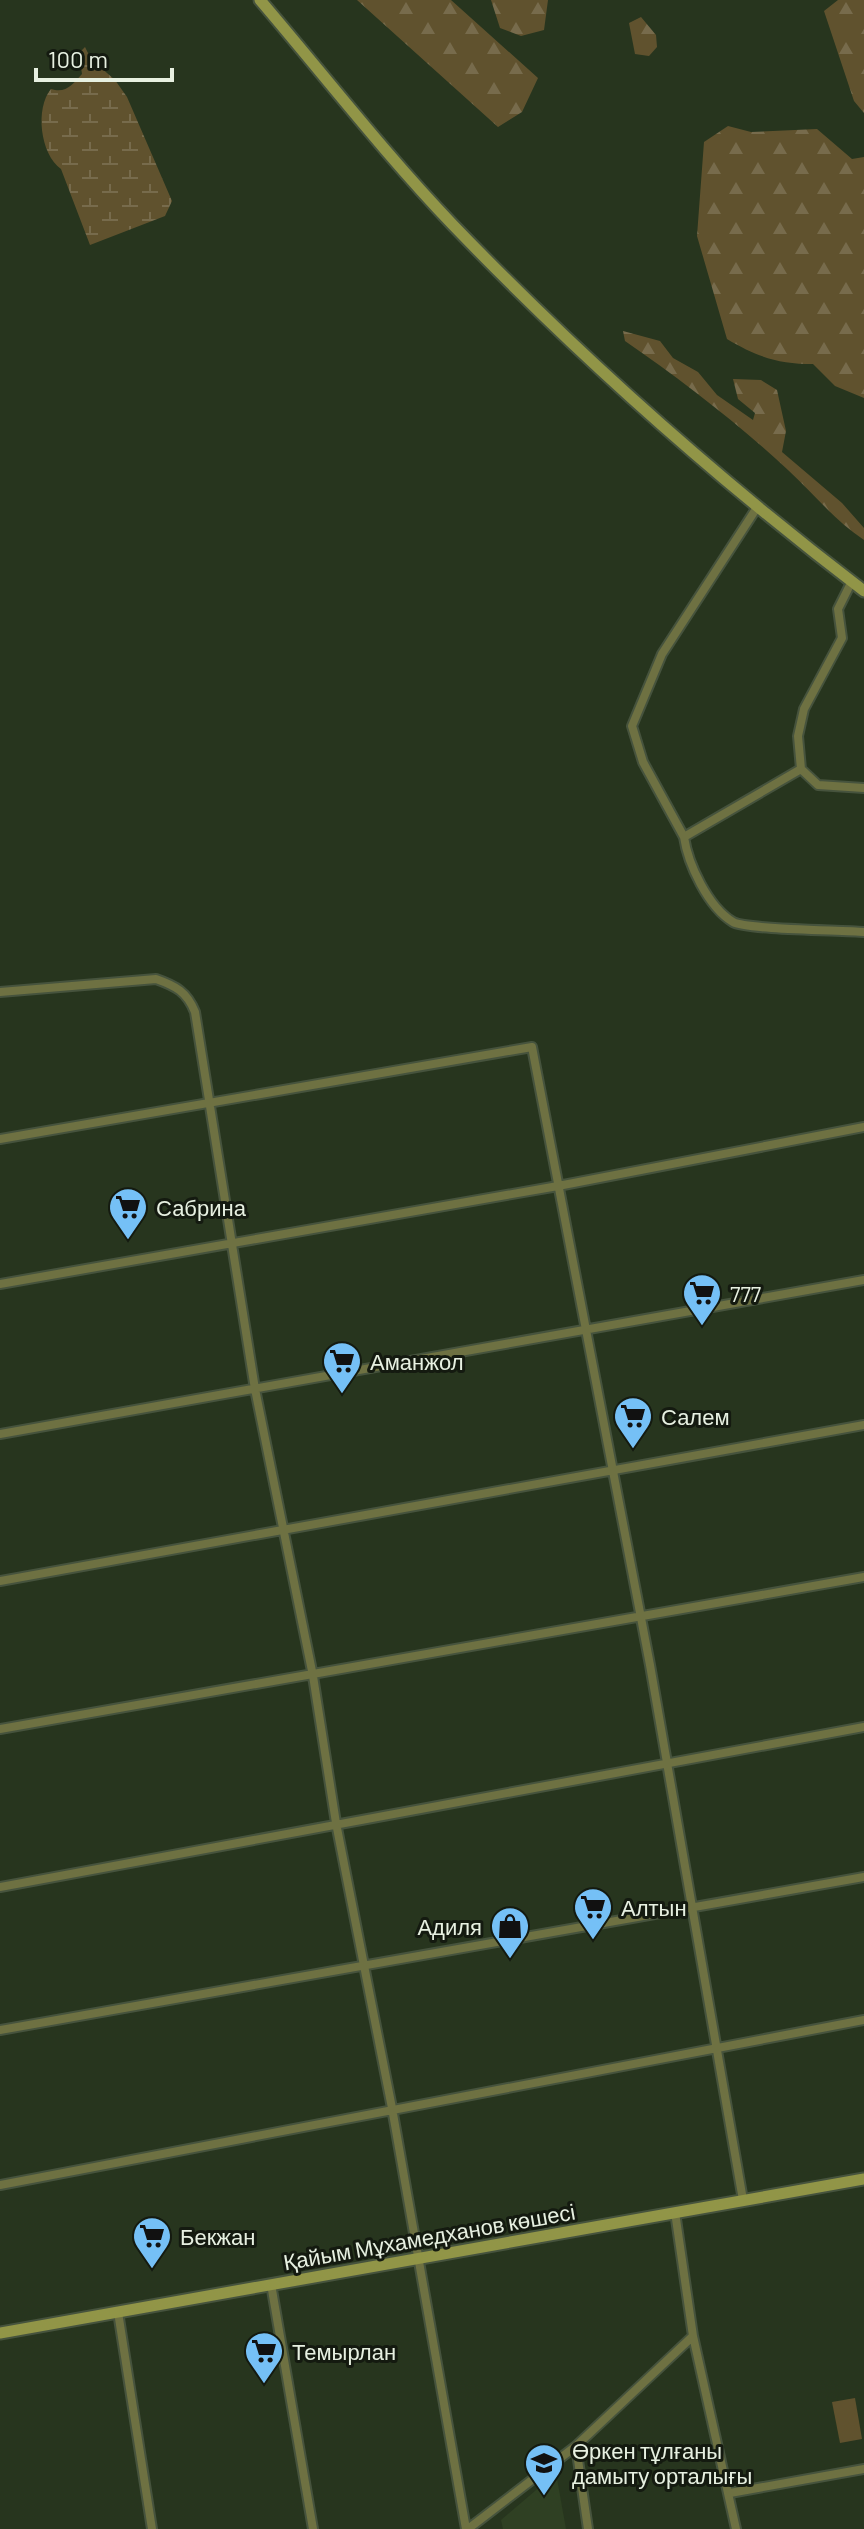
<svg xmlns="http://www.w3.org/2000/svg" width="864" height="2529" font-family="Barlow,sans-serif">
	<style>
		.built { fill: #2f4023 }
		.grass { fill: #60522e }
		.forest { fill: url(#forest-firs) }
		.wetland { fill: url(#wetland-marsh) }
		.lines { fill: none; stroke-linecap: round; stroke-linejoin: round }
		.street-casing { stroke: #46533d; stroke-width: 12 }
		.secondary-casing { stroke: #46533d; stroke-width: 15 }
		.street { stroke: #6e7142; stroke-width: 8 }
		.secondary { stroke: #919547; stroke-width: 11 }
		.labels { text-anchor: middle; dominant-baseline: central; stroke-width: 6; stroke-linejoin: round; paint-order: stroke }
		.poi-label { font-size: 22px; fill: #e7f0e1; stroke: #141a10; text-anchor: start }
		.street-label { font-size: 22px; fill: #e7f0e1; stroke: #141a10 }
	</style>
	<defs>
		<pattern id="forest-firs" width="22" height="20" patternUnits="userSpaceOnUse" patternTransform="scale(2)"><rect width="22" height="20" fill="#60522e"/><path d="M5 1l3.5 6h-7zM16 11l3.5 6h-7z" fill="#776b4c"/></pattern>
		<pattern id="wetland-marsh" width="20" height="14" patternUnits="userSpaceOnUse" patternTransform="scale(2)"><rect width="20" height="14" fill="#60522e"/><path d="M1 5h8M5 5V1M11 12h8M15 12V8" fill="none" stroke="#776b4c"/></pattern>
	</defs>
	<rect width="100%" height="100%" fill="#27351e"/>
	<path class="built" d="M556,2473L566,2529H503L501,2520Z"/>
	<path class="grass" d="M855,2398L862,2439L840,2443L832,2402Z"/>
	<path class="forest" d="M357,0H451L538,78L522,112L498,127Z
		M491,0H548L544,30L521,36L500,28Z
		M838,0H864V113L854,101L824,11Z
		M641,17L656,35L657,47L649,56L635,54L629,23Z
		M728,126L751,132L817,129L852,159L864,157V398L835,386L813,364C779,364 757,357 727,339L697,236L704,142Z
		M623,331L660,341L673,358L698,372L717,395L753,420L755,413L738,399L733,379L761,380L777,390L786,431L782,452L842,503L864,528V540C834,520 814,494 788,470C739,424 680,379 625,341Z"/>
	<path class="wetland" d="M85,47L91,59L115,80L127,97L172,201L165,216L90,245L61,169C40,154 35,108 51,89C66,94 73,84 82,74L79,53Z"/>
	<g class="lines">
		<g class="street-casing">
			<path id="street" d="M852,581L838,609L842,638L804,709L798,736L801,769L818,785L864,788
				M801,769L684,837C688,864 708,907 733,922C747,930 842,930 864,932
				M684,837L643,762L632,726L662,654L756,509
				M0,992L156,979C176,986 187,992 195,1012L255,1389L313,1676L336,1823L392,2108L466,2529
				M0,1139L532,1047L650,1665L743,2200
				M0,1284L558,1186L864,1127
				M0,1434L864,1280
				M0,1581L864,1425
				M0,1729L864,1577
				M0,1887L864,1727
				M0,2030L864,1877
				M0,2185L864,2020
				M271,2284L313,2529
				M118,2312L152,2529
				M693,2336L736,2529
				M576,2446L588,2529
				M730,2493L864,2469
				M468,2529L576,2446L693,2336L675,2212"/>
		</g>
		<g class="secondary-casing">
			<path id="secondary" d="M260,0C324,75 385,154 453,225C582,359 716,478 864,591
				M0,2333L864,2179"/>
		</g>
		<use href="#street" class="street"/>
		<use href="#secondary" class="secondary"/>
	</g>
	<defs>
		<g id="supermarket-pin" transform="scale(2)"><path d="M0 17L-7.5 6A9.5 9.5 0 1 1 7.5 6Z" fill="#75c0f6" stroke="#141a10"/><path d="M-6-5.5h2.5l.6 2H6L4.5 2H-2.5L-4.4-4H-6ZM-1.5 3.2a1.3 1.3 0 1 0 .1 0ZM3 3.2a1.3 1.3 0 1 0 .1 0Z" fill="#111"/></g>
		<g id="shop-pin" transform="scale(2)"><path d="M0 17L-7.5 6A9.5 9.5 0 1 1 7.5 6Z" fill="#75c0f6" stroke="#141a10"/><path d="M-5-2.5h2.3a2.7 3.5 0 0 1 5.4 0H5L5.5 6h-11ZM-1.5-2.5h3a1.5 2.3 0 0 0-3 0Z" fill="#111"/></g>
		<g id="school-pin" transform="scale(2)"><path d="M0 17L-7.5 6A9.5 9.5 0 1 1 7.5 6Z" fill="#75c0f6" stroke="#141a10"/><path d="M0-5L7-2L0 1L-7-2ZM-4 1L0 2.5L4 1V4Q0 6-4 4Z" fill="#111"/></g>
	</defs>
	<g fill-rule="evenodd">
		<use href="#supermarket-pin" x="128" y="1207"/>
		<use href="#supermarket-pin" x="702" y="1293"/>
		<use href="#supermarket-pin" x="342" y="1361"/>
		<use href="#supermarket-pin" x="633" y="1416"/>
		<use href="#supermarket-pin" x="593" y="1907"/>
		<use href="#shop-pin" x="510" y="1926"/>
		<use href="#supermarket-pin" x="152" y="2236"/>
		<use href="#supermarket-pin" x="264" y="2351"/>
		<use href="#school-pin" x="544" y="2463"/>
	</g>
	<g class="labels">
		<g class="poi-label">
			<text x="156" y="1207">Сабрина</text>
			<text x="730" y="1293">777</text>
			<text x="370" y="1361">Аманжол</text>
			<text x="661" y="1416">Салем</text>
			<text x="621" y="1907">Алтын</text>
			<text x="482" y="1926" text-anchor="end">Адиля</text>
			<text x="180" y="2236">Бекжан</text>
			<text x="292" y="2351">Темырлан</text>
			<text x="572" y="2450">Өркен тұлғаны<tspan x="572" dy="25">дамыту орталығы</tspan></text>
		</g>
		<g class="street-label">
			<text transform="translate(429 2236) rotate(-10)">Қайым Мұхамедханов көшесі</text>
		</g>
	</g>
	<path d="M36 68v12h136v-12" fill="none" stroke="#e7f0e1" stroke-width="4"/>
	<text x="48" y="68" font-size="24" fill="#e7f0e1" stroke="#141a10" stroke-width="6" paint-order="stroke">100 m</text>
</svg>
